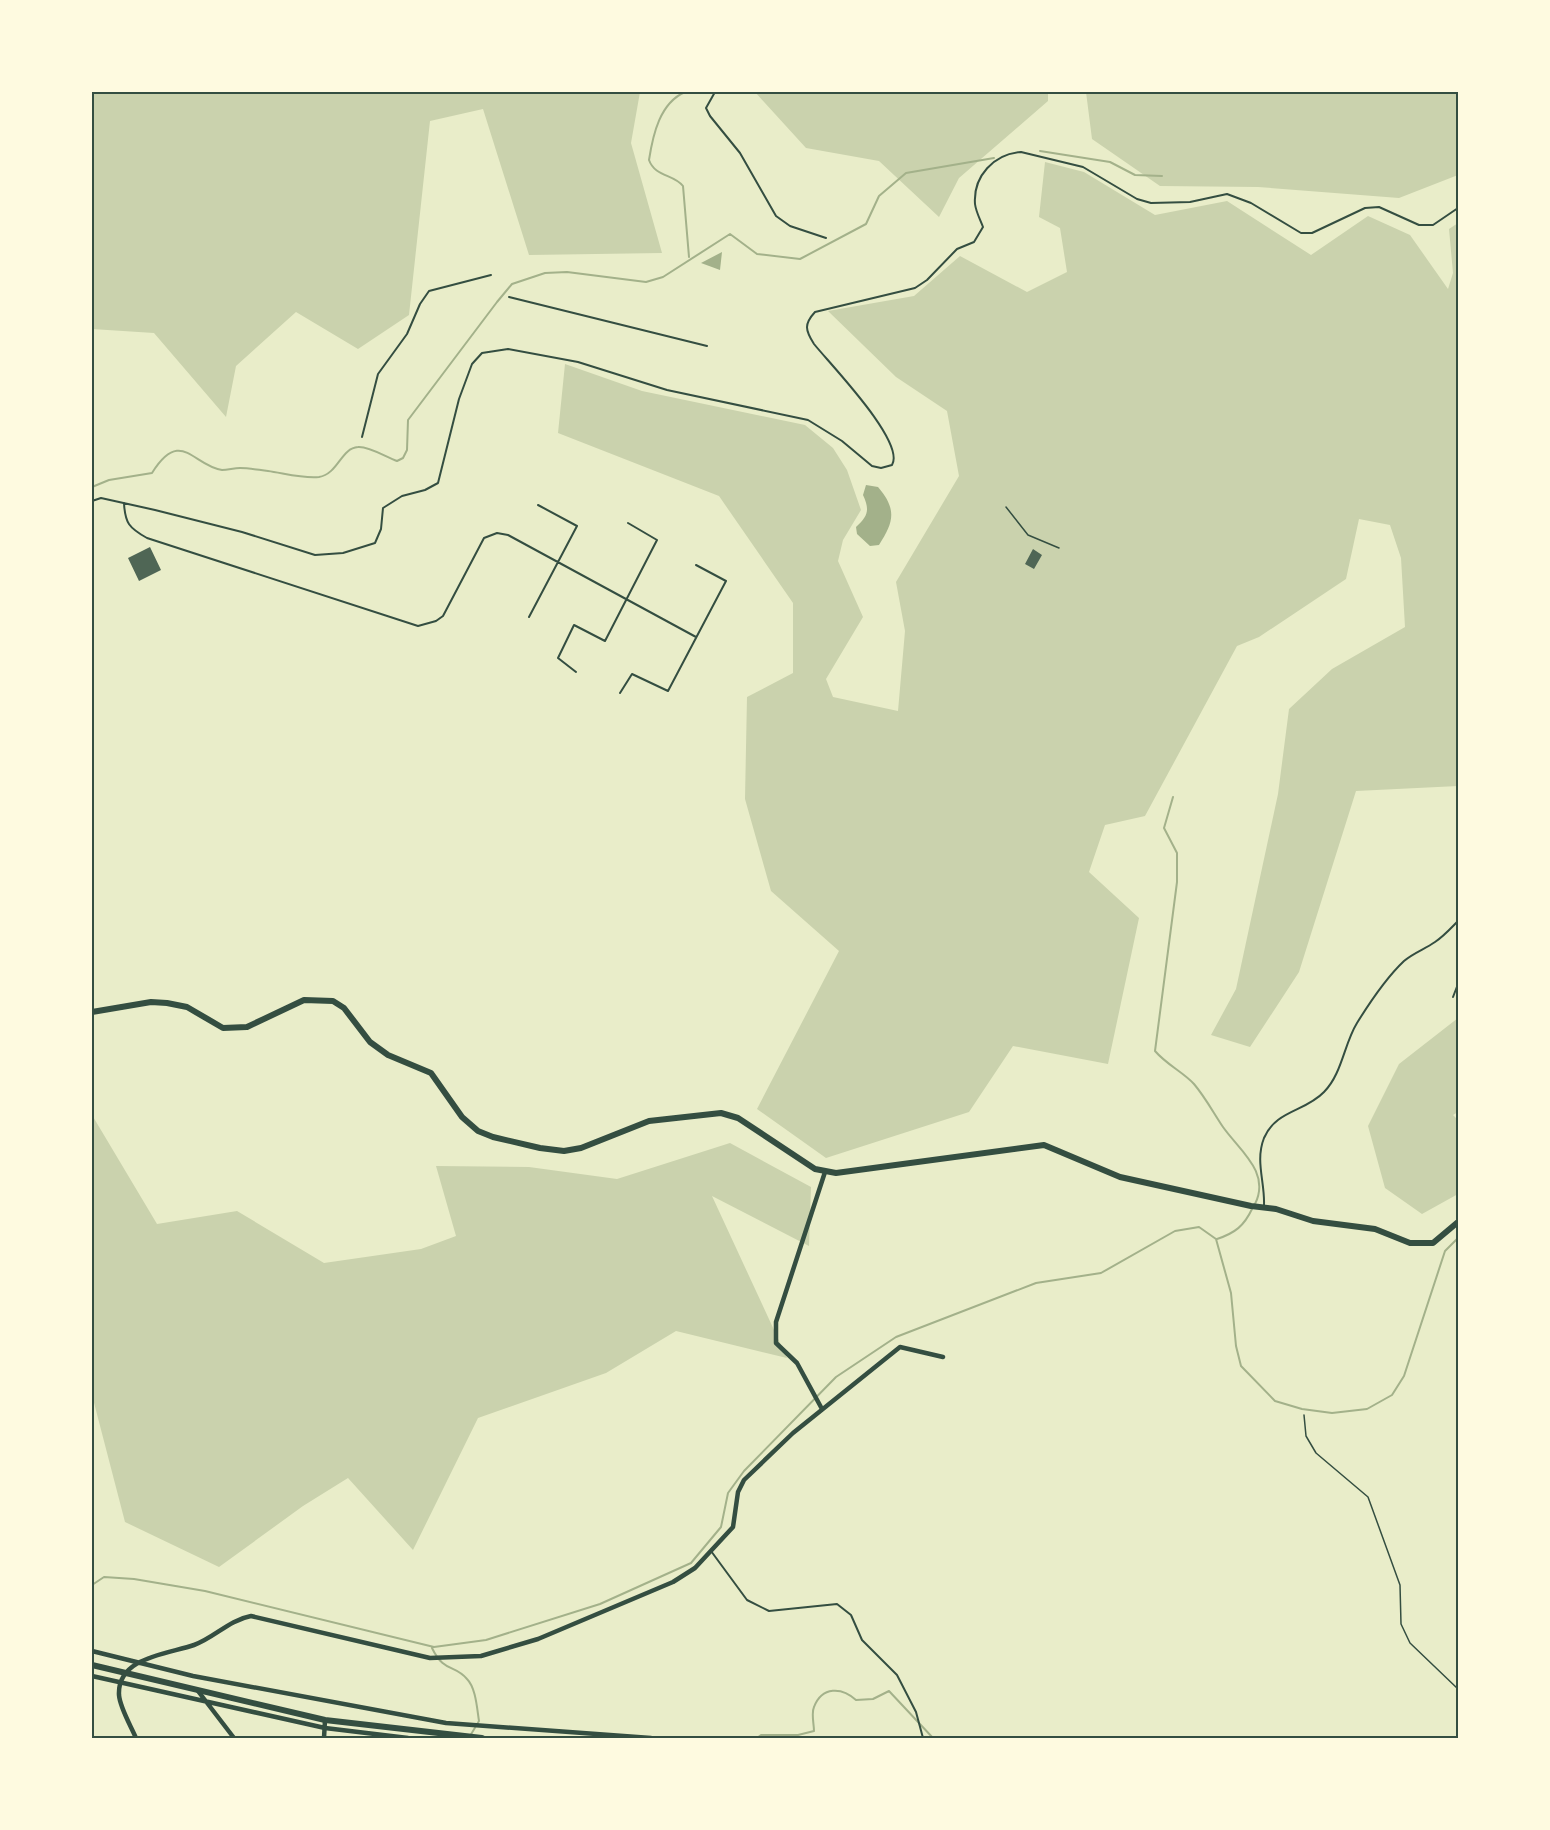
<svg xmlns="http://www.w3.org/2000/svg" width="1550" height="1830" font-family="Barlow,sans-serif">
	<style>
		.green { fill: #cad2ad }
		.water { fill: #a3b18a }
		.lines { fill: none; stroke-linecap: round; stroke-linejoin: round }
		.stream { stroke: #a3b18a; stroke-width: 2 }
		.building { fill: #4f6655 }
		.path { stroke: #344e41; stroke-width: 1.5 }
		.service { stroke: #344e41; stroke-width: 2 }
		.minor { stroke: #344e41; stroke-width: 4.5 }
		.tertiary { stroke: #344e41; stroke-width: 6 }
		.neatline { fill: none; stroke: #344e41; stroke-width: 2 }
	</style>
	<rect width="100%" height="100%" fill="#e9edc9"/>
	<path class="green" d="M92,92H640L631,143L662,253L529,255L483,109L430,121L409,315L358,349L296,312L236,366L226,417L154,333L92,329Z
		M755,92H1048V101L959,178L939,217L879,161L806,148Z
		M1086,92H1458V175L1399,198L1258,187L1160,186L1092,139Z
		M1045,162L1084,172L1155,215L1227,201L1311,255L1368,216L1410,235L1448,289L1453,273L1449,229L1458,223V786L1356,791L1299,972L1250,1047L1211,1035L1236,989L1278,794L1289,709L1332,669L1405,627L1401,558L1390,525L1359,519L1346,579L1259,637L1237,646L1145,816L1105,825L1089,872L1139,918L1108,1064L1013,1046L969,1112L826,1158L757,1109L839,951L771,891L745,799L747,697L793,673V603L719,496L558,433L565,364L642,391L805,425L833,448L847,470L861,510L843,540L838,561L863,617L826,679L833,697L898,711L905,631L896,582L959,476L947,411L896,377L828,311L914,296L960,256L1027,292L1067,272L1060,228L1039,217Z
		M1458,1018V1112L1453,1115L1458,1120V1194L1422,1214L1385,1188L1368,1126L1399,1064Z
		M92,1115L157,1224L237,1211L324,1263L421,1249L456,1236L436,1166L529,1167L617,1179L730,1143L811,1187L809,1246L712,1196L787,1358L676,1331L606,1373L478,1418L413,1550L348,1478L303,1506L219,1567L125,1522L92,1395Z"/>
	<path class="water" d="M722,252L720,270L701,263Z
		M866,485L878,487C897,509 894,522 879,545L870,546L857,534L856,527C868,516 870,510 863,495Z"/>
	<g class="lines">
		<path class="stream" d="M685,92C660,103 653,134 649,160C655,177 674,174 683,186L689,257
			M1040,151L1110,162L1135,175L1162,176
			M92,487L109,480L152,473C181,427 193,466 222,470C228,470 234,468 240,468C249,468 259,470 268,471C283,473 304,479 319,477C338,474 341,448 358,447C369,446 386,457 397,461L403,458L407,450L408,420L497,302L512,284L545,273L567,272L646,282L663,277L730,234L757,254L800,259L866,224L879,196L906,173L994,158
			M1173,797L1164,828L1177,853V882L1155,1051C1167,1065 1183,1072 1194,1084C1205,1097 1213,1112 1223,1127C1239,1150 1271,1172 1255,1204
			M1217,1239C1235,1233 1244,1226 1252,1209
			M92,1585L104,1577L134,1579L205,1591L434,1647L486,1640L600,1604L691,1563L721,1527L728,1493L744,1471L836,1377L896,1337L1036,1283L1101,1273L1175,1231L1199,1227L1216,1239L1231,1293L1236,1346L1241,1366L1275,1401L1302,1409L1332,1413L1367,1409L1392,1395L1404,1376L1445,1251L1458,1238
			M432,1648C444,1673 454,1664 467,1679C476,1688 477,1709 479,1721L470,1736
			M757,1738L761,1735H798L814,1731C814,1724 811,1713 814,1707C822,1686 842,1687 856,1700L873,1699L889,1691L933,1738"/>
	</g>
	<path class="building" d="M150,547L161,570L139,581L128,558Z
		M1033,549L1042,555L1034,569L1025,564Z"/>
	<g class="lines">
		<path class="path" d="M1006,507L1028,535L1059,548
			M1304,1415L1306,1436L1316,1453L1368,1497L1400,1585L1401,1624L1410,1643L1458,1689"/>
		<path class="service" d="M715,92L706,108L710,116L740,153L776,216L790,226L826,238
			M509,297L707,346
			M362,437L378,374L407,334L420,304L429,291L491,275
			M92,501L101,498L155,510L242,532L315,555L343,553L375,543L381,529L383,508L402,496L425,490L438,483L459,399L472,364L482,353L508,349L578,362L667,390L808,420L842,441L872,466L881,468L892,465C906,442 830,364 814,344C805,330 804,324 815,312L915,288L927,280L957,249L974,242L983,227C980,219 976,212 975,204C973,176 994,154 1021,152L1083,167L1137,199L1151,203L1190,202L1227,194L1251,203L1301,233H1312L1365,208L1379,207L1419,225H1433L1458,208
			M124,503C125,523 129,528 147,538L418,626L436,621L443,616L484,538L497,533L508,535L696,637
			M529,617L577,526L538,505
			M576,672L558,658L574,625L605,641L657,540L628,523
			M620,693L632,674L668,691L726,581L696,565
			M1453,997L1458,984
			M1264,1205C1265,1182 1255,1161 1264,1138C1276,1110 1305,1112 1324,1092C1342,1074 1344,1044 1357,1023C1370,1002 1386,978 1404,961C1413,953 1425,949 1435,942C1444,936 1451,928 1458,921
			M711,1551L747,1600L769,1611L837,1604L851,1615L862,1640L897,1675L916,1712L923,1738"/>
		<path class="minor" d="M822,1409L797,1363L776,1343V1322L825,1172
			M92,1651L193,1676L446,1723L651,1738
			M92,1676L325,1728L408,1738
			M198,1691L234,1738
			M136,1738C131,1726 120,1708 119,1695C117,1657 168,1654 194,1645C214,1638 229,1620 251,1616L430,1658L481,1656L538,1639L673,1582L695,1568L733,1527L738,1492L744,1480L793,1433L900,1347L943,1357
			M324,1738L325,1720"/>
		<path class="tertiary" d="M92,1012L151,1002L167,1003L187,1007L223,1028L247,1027L304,1000L333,1001L344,1008L370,1042L388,1055L431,1073L462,1117L478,1131L493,1137L540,1148L564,1151L581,1148L649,1121L721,1113L738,1118L815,1169L836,1173L1044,1145L1120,1177L1251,1206L1276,1209L1313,1221L1375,1229L1410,1243H1433L1458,1222
			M92,1665L325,1720L482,1738"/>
	</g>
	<rect width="1550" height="1830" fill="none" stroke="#fefae0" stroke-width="186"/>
	<rect x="93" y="93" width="1364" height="1644" class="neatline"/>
</svg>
